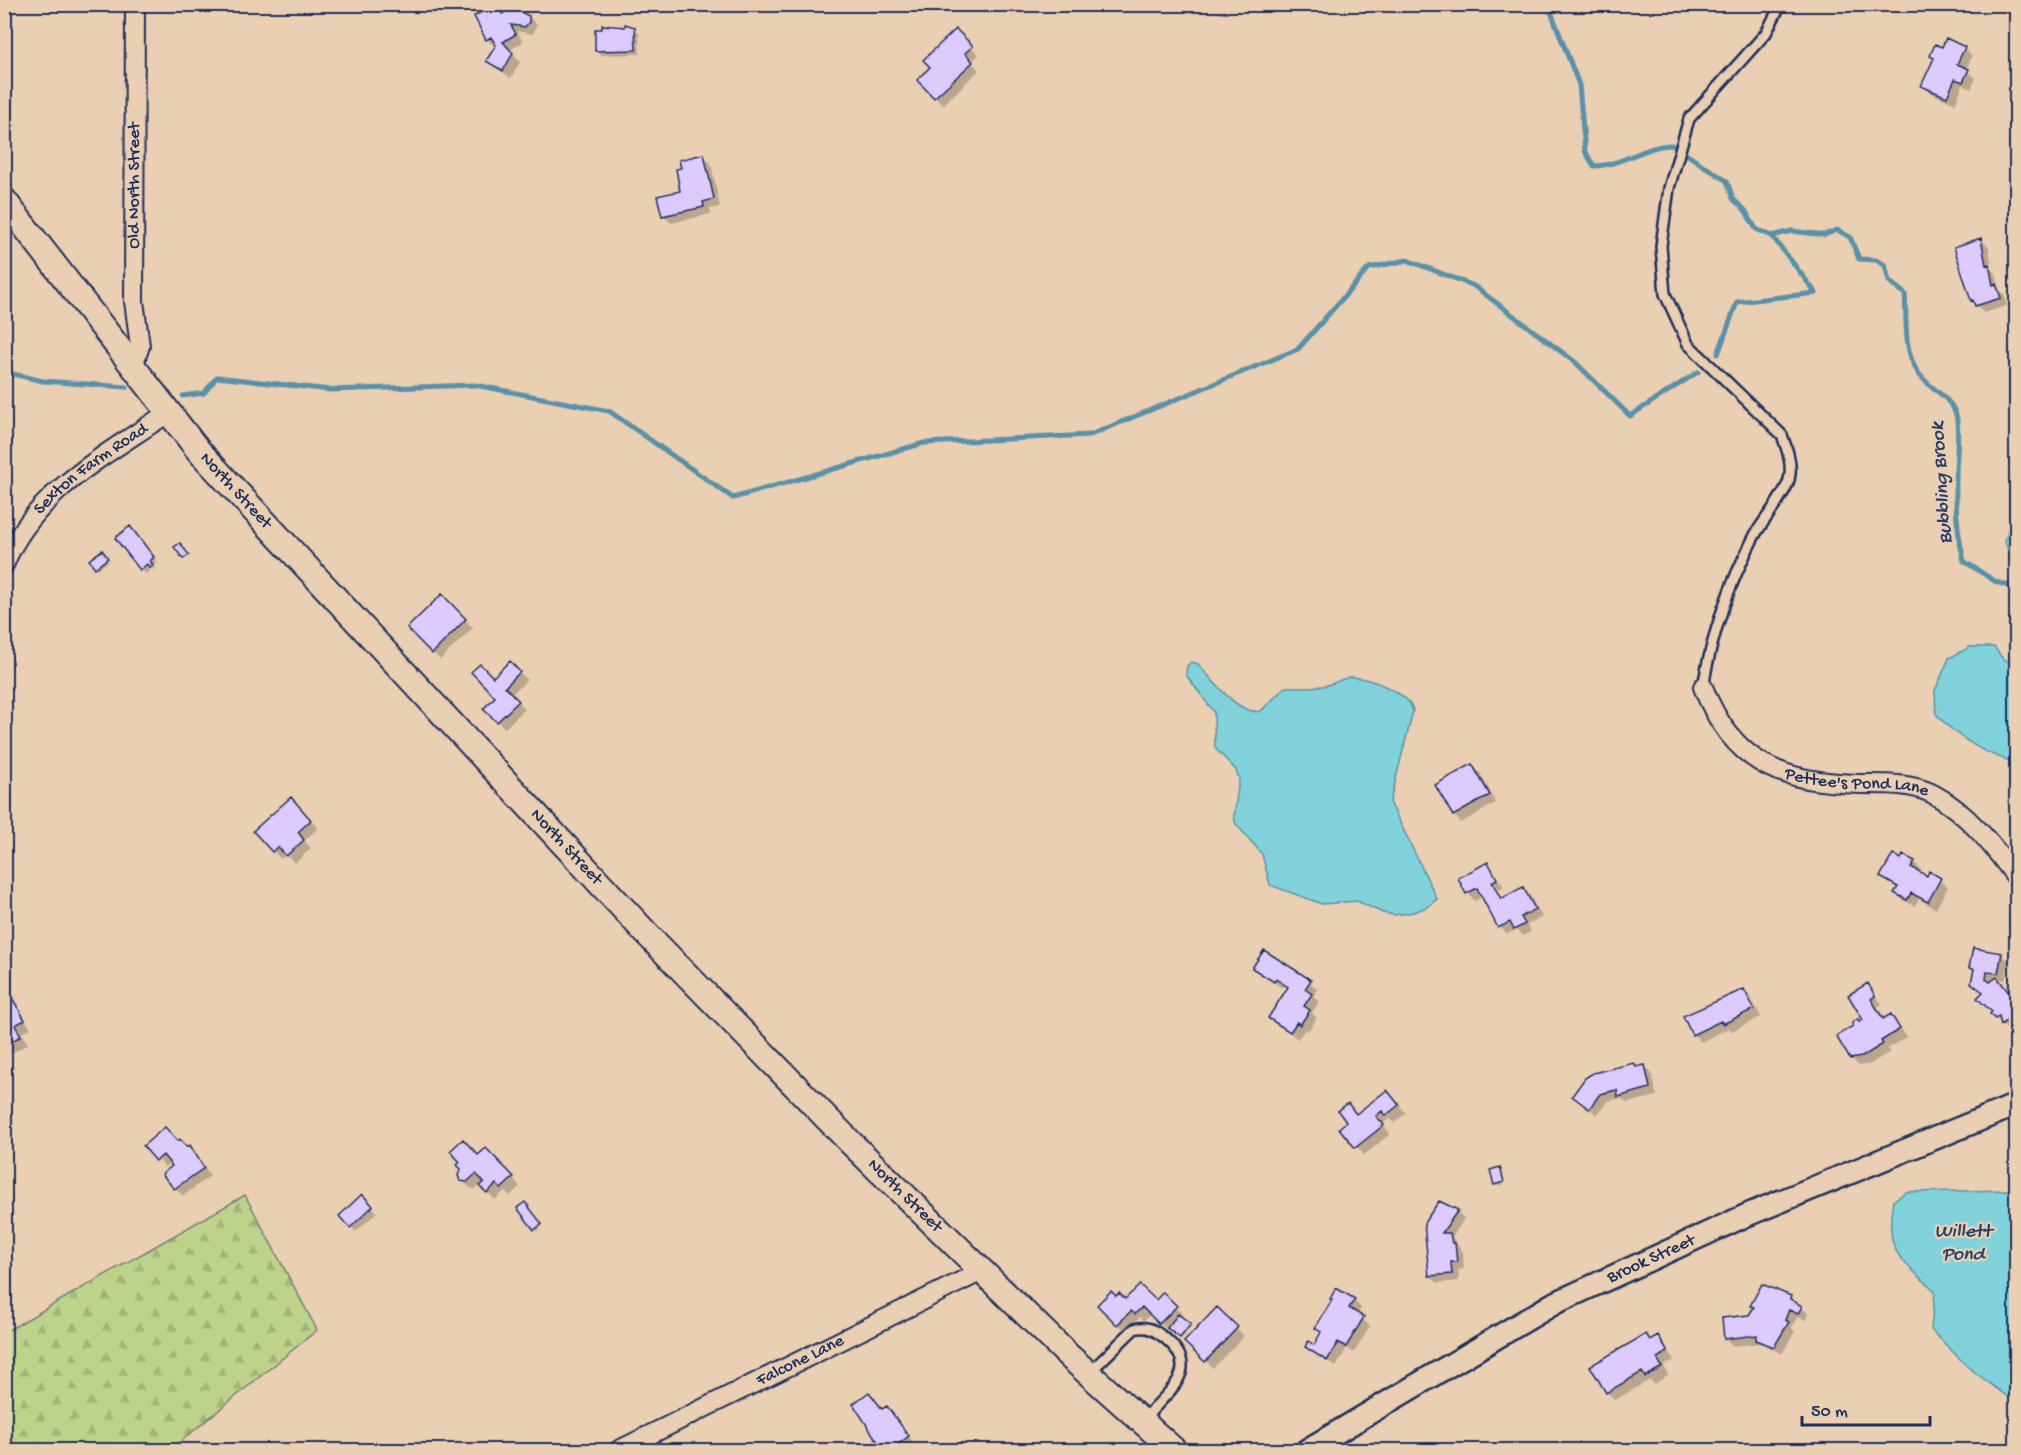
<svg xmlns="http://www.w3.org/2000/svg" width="2021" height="1455" font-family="'Gochi Hand',sans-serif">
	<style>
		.forest { fill: url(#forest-firs); stroke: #6c8174; stroke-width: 1.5 }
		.water { fill: #82d2db; stroke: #5991a9; stroke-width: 1.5 }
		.shadow { fill: #0003 }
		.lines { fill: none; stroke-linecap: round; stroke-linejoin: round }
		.stream { stroke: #5991a9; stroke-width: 5 }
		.building { fill: #dccbfd; stroke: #1b2f5e; stroke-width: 1.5 }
		.service-casing { stroke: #1b2f5e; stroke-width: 14 }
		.minor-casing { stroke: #1b2f5e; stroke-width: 22 }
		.tertiary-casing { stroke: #1b2f5e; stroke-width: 26 }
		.secondary-casing { stroke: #1b2f5e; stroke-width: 28 }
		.service { stroke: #ebcfb2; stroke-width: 9 }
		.minor { stroke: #ebcfb2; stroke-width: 18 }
		.tertiary { stroke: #ebcfb2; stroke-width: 21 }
		.secondary { stroke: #ebcfb2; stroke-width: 24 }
		.labels { text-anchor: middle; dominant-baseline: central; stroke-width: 4.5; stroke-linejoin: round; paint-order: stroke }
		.street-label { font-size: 18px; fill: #1b2f5e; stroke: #ebcfb2 }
		.water-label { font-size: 20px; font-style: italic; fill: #253f6a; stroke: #ebcfb2 }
	</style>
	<defs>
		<pattern id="forest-firs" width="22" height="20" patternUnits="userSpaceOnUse" patternTransform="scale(1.5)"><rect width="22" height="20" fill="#bed389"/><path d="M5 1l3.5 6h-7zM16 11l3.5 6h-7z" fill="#a3b579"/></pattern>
	</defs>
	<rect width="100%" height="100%" fill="#ebcfb2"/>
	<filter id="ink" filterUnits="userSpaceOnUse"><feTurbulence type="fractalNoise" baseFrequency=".0167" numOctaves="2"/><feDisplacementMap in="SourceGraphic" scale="12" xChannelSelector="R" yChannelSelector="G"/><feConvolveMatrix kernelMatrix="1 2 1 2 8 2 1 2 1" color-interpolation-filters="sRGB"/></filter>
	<g filter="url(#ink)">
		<path class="forest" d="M245,1195L317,1330L170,1450H5V1332Z"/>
		<path class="water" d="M2016,517V575L2005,541L2011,519Z
			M1970,647H1994L2004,660L2016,662V762C1987,756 1956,737 1936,714L1935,691L1949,658Z
			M1191,662L1198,664C1212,679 1238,716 1261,711L1285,687C1298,687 1314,688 1328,685C1335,683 1343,678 1350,677C1367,676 1411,694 1413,711L1390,802L1437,899L1429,906L1414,912L1394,915L1383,913L1357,901L1322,904L1270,885L1262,854L1236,824L1234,817L1239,779L1236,770L1215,748L1214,712L1186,675L1187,666Z
			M2016,1190V1403L1969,1368L1931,1330L1935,1291C1900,1258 1884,1253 1893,1201L1906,1192Z"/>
		<path class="shadow" d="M477,4H499L505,14L529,17L537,25L533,34L517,31L523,42L510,50L520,62L511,78L488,61L496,48L487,39L476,17L482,13Z
			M607,27L634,28L639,33L640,54L601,55L597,50L596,30Z
			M956,31L979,55L971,62L979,70L943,105L919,80L932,67Z
			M1964,48L1972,56L1966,70L1976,78L1971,89L1963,85L1955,104L1931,93L1923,86L1935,59L1932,56Z
			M703,156L711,163L720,207L710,209L711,214L671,223L663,215L682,192Z
			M1981,240L1989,247L1992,269L1996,273L1999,289L2004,294L2007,306L1984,313L1972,301Z
			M135,533L158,563L154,566L155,572L152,568L146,574L141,569Z
			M101,552L109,561L98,569L96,567Z
			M442,596L473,628L440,660L409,628Z
			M510,663L527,680L511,695L525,709L505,728L485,709L497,697L493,679Z
			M1472,766L1480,773L1496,803L1461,823L1454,815Z
			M298,807L318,828L304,841L311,848L295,863L286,854L281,859L255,831Z
			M1902,861L1914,862L1921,870L1919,873L1927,878L1930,873L1948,887L1936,909L1919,899L1915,906L1904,901L1896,893L1898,889L1882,877Z
			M1488,864L1504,887L1498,890L1503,899L1523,888L1530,896L1542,917L1527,925L1531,932L1523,936L1516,930L1507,934L1500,927L1483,896L1475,901L1468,893L1460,879Z
			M2001,954L2009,962L2005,980L1997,979L2016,1002V1025L2009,1032L1992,1014L1994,1013L1971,967Z
			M1254,967L1310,982L1317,989L1313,996L1319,1002L1312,1013L1317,1018L1308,1031L1305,1029L1298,1039L1270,1018L1289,989L1284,985L1282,988Z
			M1868,985L1882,1004L1878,1007L1885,1019L1891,1016L1907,1037L1887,1049L1890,1052L1870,1064L1859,1066L1851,1058L1860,1024L1865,1021Z
			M1744,991L1751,998L1761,1017L1732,1031L1729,1028L1701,1042L1693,1034Z
			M10,998L31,1028L22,1033L28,1044L9,1055L4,1051V1001Z
			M1645,1066L1652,1074L1657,1096L1627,1103L1621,1098L1608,1101L1597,1115L1574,1096Z
			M1387,1092L1406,1113L1394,1123L1390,1118L1383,1124L1390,1134L1364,1155L1341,1128Z
			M178,1143L189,1147L197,1155L210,1176L183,1196L175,1188L174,1166L171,1162L165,1167L146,1146Z
			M486,1150L520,1186L510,1196L505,1191L495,1200L480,1184L475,1189L470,1188L462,1180Z
			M1500,1169L1505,1184L1498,1186L1496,1184Z
			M362,1197L377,1212L356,1232L341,1216Z
			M525,1204L543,1226L537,1231L519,1209Z
			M1457,1211L1464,1219L1452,1237L1463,1252L1464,1269L1458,1270L1459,1281L1438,1283L1430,1276L1425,1224Z
			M1163,1295L1183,1315L1180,1318L1191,1327L1182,1338L1170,1328L1167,1330L1151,1313L1144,1321L1140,1317L1125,1331L1099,1305L1116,1298L1125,1302H1156Z
			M1790,1298L1809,1314L1806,1320L1797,1317L1792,1328L1795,1331L1782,1354L1761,1343L1733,1346L1725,1338L1750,1316L1755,1309L1752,1306Z
			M1354,1300L1361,1308L1357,1315L1370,1326L1354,1353L1347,1348L1336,1367L1307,1347H1314Z
			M1217,1310L1244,1336L1213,1368L1186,1342Z
			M1646,1335L1651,1341L1658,1337L1666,1345L1674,1360L1664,1366L1668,1375L1654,1384L1650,1380L1615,1400L1607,1392Z
			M869,1394L883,1410L887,1408L894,1416L915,1445L907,1450H885L856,1404Z"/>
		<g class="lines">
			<path class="stream" d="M1548,4L1579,85L1585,151L1594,166C1622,166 1644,145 1672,145
				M1683,152L1727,181L1733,199L1745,210L1756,229L1772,236L1792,231L1824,235L1837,230L1850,237L1859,259L1876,260L1885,265L1889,281L1905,294C1907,320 1903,348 1917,371C1926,387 1950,395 1956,415C1960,429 1956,459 1956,474C1955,504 1957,533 1964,561L1996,582L2016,588
				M1718,354L1737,302L1816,293L1772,236
				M4,372L43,381L127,387
				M183,396L204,393L217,377L330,390L475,385L609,411L733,498L924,443L1090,435L1298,349L1369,268L1407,260L1474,286L1575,362L1630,416L1698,372"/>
		</g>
		<path class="building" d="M475,4H497L502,14L512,8L529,16V22L525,27L511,25L516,34L503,42L513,53L503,71L486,61L496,45L491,37L486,40L474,16L480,13Z
			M625,24L635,27L636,50L595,51V29H602V25L625,27Z
			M956,29L973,46L965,53L973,62L934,98L917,80L930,67L923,60Z
			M1946,38L1965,47L1957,64L1969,69L1963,82L1955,79L1947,97L1921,86L1934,58L1930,56L1935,44L1942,47Z
			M704,154L714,199L703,202L704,207L662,216L657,196L680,191L676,169L681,168L679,160Z
			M1981,238L1986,265L1989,264L1993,285L1996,284L2001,298L1975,306L1973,300L1971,301L1954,247Z
			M130,526L154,557L150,561L153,565L150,568L147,564L140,570L115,538Z
			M180,543L189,555L183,559L174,547Z
			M102,550L108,558L95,568L89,560Z
			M442,594L466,619L432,654L407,628Z
			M510,661L520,672L505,687L519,701L497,722L483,709L495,697L471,672L480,664L493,677Z
			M1472,764L1490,795L1453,816L1435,785Z
			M291,797L311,820L298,832L304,840L286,856L278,847L272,852L253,831Z
			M1893,854L1901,859L1903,855L1915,861L1911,867L1927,876L1929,871L1941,878L1928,902L1911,893L1907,900L1894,893L1898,887L1880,877Z
			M1488,862L1497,879L1492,882L1501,899L1523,887L1535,909L1521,917L1525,924L1514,930L1510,922L1498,928L1477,888L1466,894L1458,878Z
			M1973,948L2002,953L1998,973L1987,972L1986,979L1990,982L1997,977L2016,1002V1011L2001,1025L1999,1016L1995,1019L1990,1014L1992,1012L1977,998L1983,992L1971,983L1974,969L1969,968Z
			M1264,950L1311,980L1305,989L1312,994L1304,1006L1310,1010L1300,1025L1297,1022L1290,1032L1268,1018L1288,987L1276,979L1274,982L1252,968Z
			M1868,983L1875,996L1871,999L1883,1019L1891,1014L1900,1029L1881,1041L1883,1044L1862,1057L1850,1059L1836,1036L1853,1026L1852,1023L1858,1019L1859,1022L1863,1020L1848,995Z
			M1744,989L1754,1009L1723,1024L1721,1021L1692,1035L1683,1016Z
			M11,996L25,1020L15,1025L21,1036L4,1046V1000Z
			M1634,1063L1636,1067L1645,1065L1650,1088L1618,1097L1617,1090L1600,1094L1589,1109L1572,1096L1585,1078L1593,1073Z
			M1387,1090L1399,1105L1385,1116L1382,1111L1376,1116L1384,1125L1355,1148L1339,1128L1346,1122L1338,1111L1348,1103L1356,1114Z
			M165,1127L178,1141L180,1139L187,1147L190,1145L204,1168L174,1189L162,1174L172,1166L163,1155L156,1161L143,1146Z
			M463,1139L478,1155L486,1148L514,1177L501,1189L496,1184L487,1193L479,1186L484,1182L476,1174L467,1182L460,1181L458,1175L461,1169L457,1165L460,1162L450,1151Z
			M1500,1167L1504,1182L1494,1185L1490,1170Z
			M362,1194L373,1206L350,1228L339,1216Z
			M1439,1201L1458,1210L1442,1233H1450L1452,1243H1455L1457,1262H1451L1452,1274L1429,1276L1424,1223Z
			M525,1202L542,1224L534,1230L517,1208Z
			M1762,1284L1791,1296L1790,1299L1802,1306L1798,1314L1789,1310L1785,1320L1789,1322L1774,1347L1756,1340L1757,1335L1724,1339L1722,1318L1749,1315L1754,1307L1750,1306Z
			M1140,1285L1156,1300L1163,1292L1177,1306L1159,1324L1142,1307L1135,1314L1131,1311L1117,1325L1097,1305L1111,1291L1116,1296L1119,1293L1125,1299Z
			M1336,1288L1355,1299L1349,1308L1364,1317L1346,1347L1338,1342L1327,1361L1305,1347L1308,1341L1314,1345L1321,1332L1315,1328L1332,1300L1330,1299Z
			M1217,1307L1238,1327L1205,1362L1184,1342Z
			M1178,1314L1191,1324L1180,1338L1167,1328Z
			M1646,1334L1650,1340L1658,1335L1668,1352L1657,1358L1662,1367L1645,1377L1642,1372L1606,1393L1590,1366Z
			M869,1392L882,1409L887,1406L909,1436L890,1450H883L853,1404Z"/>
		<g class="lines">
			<g class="service-casing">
				<path id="service" d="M1703,687C1712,633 1729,584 1755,535C1764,519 1784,497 1789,480C1793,465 1787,449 1782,435L1688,344L1665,294L1661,246L1669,188L1689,119L1766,33L1781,4
					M1090,1372L1134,1329C1149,1325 1156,1331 1167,1340C1204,1372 1164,1393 1143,1421"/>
			</g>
			<g class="minor-casing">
				<g id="minor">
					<path id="s1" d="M133,366L140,346L134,301L135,4"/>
					<path id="s2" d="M4,565C33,492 108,454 169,412"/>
					<path id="s3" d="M1703,687C1733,765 1782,782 1861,784C1885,784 1911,783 1933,794C1967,812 1994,847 2016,877"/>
					<path id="s4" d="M619,1450L982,1271"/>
				</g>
			</g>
			<g class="tertiary-casing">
				<g id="tertiary">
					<path id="s5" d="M1307,1450L1553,1304L1747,1215L2016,1105"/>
				</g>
			</g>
			<g class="secondary-casing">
				<g id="secondary">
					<path id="s6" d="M4,200L198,450L646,933L851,1143L1070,1357L1174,1450"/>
				</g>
			</g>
			<use href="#service" class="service"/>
			<use href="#minor" class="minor"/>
			<use href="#tertiary" class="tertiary"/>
			<use href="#secondary" class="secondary"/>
		</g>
	</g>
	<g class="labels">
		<g class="street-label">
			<text stroke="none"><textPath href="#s1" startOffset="182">Old North Street</textPath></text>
			<text stroke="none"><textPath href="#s2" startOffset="132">Sexton Farm Road</textPath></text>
			<text stroke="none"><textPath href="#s6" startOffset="372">North Street</textPath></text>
			<text stroke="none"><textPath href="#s3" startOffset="196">Pettee's Pond Lane</textPath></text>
			<text stroke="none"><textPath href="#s6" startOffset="858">North Street</textPath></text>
			<text stroke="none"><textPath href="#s6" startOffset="1344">North Street</textPath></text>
			<text stroke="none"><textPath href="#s5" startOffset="394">Brook Street</textPath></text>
			<text stroke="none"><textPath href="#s4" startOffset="202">Falcone Lane</textPath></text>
		</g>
		<g class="water-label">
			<text transform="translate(1943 483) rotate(-94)">Bubbling Brook</text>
			<text x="1963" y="1232">Willett<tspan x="1963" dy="23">Pond</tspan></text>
		</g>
	</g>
	<rect width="2021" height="1455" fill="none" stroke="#ebcfb2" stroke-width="24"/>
	<rect x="12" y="12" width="1997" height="1431" fill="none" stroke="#1b2f5e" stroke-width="2" filter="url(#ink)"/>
	<path d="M1802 1416v9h128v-9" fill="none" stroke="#1b2f5e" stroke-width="3"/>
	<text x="1811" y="1416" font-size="18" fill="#1b2f5e" stroke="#ebcfb2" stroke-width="4.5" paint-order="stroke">50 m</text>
</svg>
